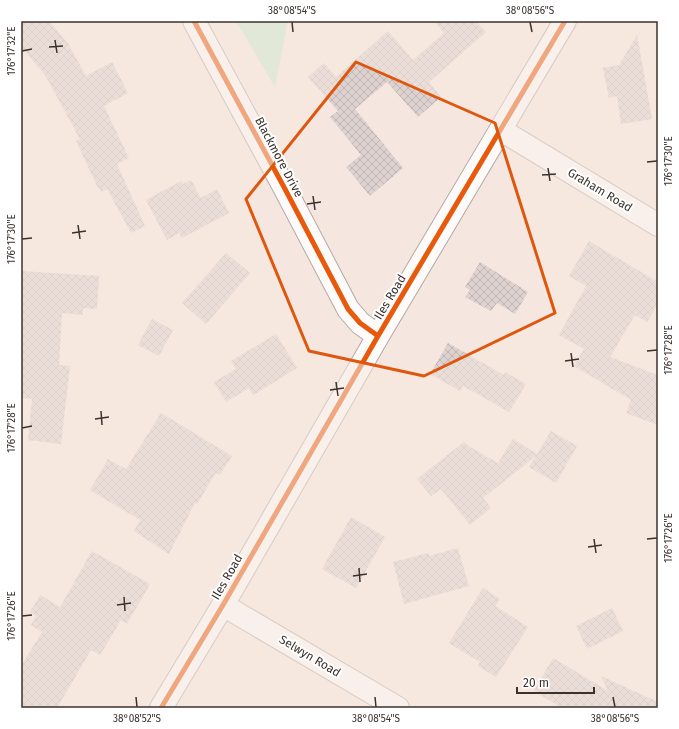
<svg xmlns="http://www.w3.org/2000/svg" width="679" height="729" font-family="'Fira Sans',sans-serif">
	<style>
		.green { fill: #cae8ce }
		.building { fill: url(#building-cross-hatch) }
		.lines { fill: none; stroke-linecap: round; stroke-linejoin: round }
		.minor-casing { stroke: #b3a9a3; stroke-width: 24 }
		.minor { stroke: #fefbfa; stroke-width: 22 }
		.cycleway-casing { stroke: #fff; stroke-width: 8 }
		.cycleway { stroke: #e8590c; stroke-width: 5 }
		.marked { fill: none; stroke: #df570e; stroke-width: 3; stroke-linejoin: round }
		.ticks { fill: none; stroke: #3b322d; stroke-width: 1.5 }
		.labels { text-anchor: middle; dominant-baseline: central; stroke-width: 4; stroke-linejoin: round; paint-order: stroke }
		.street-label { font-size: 12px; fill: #3b322d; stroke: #fff }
		.neatline { fill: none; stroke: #3b322d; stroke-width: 1.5 }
		.ticks-label { font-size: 10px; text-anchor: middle; fill: #3b322d }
	</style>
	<defs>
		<pattern id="building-cross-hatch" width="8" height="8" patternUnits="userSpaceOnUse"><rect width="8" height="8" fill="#ded2d1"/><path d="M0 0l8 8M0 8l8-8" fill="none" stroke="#bfb5b4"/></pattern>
	</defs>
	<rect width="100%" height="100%" fill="#f5e7df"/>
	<path class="green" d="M236,21H288L275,87Z"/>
	<path class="building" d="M21,21H49L69,45L86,76L112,62L128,93L104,106L129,158L117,164L145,226L131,233L107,189L101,192L99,187L98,188L76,141L80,139L45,75L21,47Z
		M434,21H476L486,32L429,82L441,97L418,117L387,82L355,109L403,168L370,196L346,167L361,155L330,117L338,111L308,77L324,63L336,77L388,31L413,60L444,33Z
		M637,35L652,119L621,124L617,96L609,98L603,68L619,65Z
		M191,180L201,198L217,189L229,213L182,238L179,233L167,240L146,200L181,181L183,184Z
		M589,241L658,282V304L647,322L635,315L610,357L658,375V425L626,413L631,400L574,366L584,349L559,335L586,286L569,276Z
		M226,253L250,273L206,324L182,303Z
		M480,262L528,292L515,314L497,303L491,311L465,297L470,290L465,287Z
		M21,271L99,276L97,309L83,308V315L62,313L59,365L70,366L61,444L28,440L32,399L21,398Z
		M152,319L173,330L159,356L138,345Z
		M276,334L297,368L253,395L249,388L226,402L214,382L236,369L231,361Z
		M448,343L504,375L505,372L526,384L509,412L463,386L460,391L430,374Z
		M161,413L232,456L220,475L216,473L197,504L195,503L169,554L134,531L140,520L90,490L108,459L126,469Z
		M551,431L577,446L556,483L529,467L536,456L483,498L491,508L470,525L441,489L431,496L417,479L464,442L470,447L498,463L513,439L537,454Z
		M351,517L385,537L356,588L322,569Z
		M458,548L469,586L404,604L393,562L429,553V556Z
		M92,551L150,584L127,624L121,620L100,655L91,650L57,708H21V666L42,632L31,625L36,616L30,612L40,595L60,607Z
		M483,588L500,599L495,606L528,627L496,677L478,666L480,662L449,643Z
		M612,608L623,631L587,649L576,626Z
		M553,658L608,691L601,676L658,702V708H562L534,691Z"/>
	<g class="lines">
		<g class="minor-casing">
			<path id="minor" d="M194,21L285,189L348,309L360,323L378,336
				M501,130L658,225
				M223,605L398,708
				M161,708L223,605L378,336L565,21"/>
		</g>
		<use href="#minor" class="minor"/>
		<g class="cycleway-casing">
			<path id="cycleway" d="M194,21L285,189L348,309L360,323L378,336
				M161,708L223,605L378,336L565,21"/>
		</g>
		<use href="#cycleway" class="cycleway"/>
	</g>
	<path d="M0 0H679V729H0ZM356,62L495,123L555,313L424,376L309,351L246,199Z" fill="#f5e7df" fill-opacity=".55" fill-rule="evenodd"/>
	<path class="marked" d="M356,62L495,123L555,313L424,376L309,351L246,199Z"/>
	<path class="ticks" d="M292,22L293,32M530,22L532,32M55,40L57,53M49,47L63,46M22,51L32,49M647,162L657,161M548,168L550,181M542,175L556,174M313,196L315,210M307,204L321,202M78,225L80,239M72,233L86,231M22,239L32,238M647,351L657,350M571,353L573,367M565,361L579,359M336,382L338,396M330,390L344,388M101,411L102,425M95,419L109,417M22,428L32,426M594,539L596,553M647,539L657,538M588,547L602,545M359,568L360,582M353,576L367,574M124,597L125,611M117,605L131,603M22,616L32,615M136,697L137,707M375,697L376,707M613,697L615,707"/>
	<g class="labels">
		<g class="street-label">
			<text transform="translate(279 157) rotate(62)">Blackmore Drive</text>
			<text transform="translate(600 190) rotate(31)">Graham Road</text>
			<text transform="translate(390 297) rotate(-59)">Iles Road</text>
			<text transform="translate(227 577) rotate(-60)">Iles Road</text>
			<text transform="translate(310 656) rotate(31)">Selwyn Road</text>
		</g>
	</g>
	<rect width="679" height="729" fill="none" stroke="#ffffff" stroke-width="44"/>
	<path d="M517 687v6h77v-6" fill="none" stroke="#3b322d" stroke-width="2"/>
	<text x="523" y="687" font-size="12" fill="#3b322d" stroke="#ffffff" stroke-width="3" paint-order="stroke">20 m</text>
	<rect x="22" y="22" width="635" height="685" class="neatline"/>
	<g class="ticks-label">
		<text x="292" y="14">38°08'54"S</text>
		<text x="530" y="14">38°08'56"S</text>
		<text transform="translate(11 51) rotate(-90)" y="4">176°17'32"E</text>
		<text transform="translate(668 161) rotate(-90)" y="4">176°17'30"E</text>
		<text transform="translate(11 239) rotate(-90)" y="4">176°17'30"E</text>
		<text transform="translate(668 350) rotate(-90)" y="4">176°17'28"E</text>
		<text transform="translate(11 428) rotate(-90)" y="4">176°17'28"E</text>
		<text transform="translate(668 538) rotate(-90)" y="4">176°17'26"E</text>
		<text transform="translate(11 616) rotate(-90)" y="4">176°17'26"E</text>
		<text x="137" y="722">38°08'52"S</text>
		<text x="376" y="722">38°08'54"S</text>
		<text x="615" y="722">38°08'56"S</text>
	</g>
</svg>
